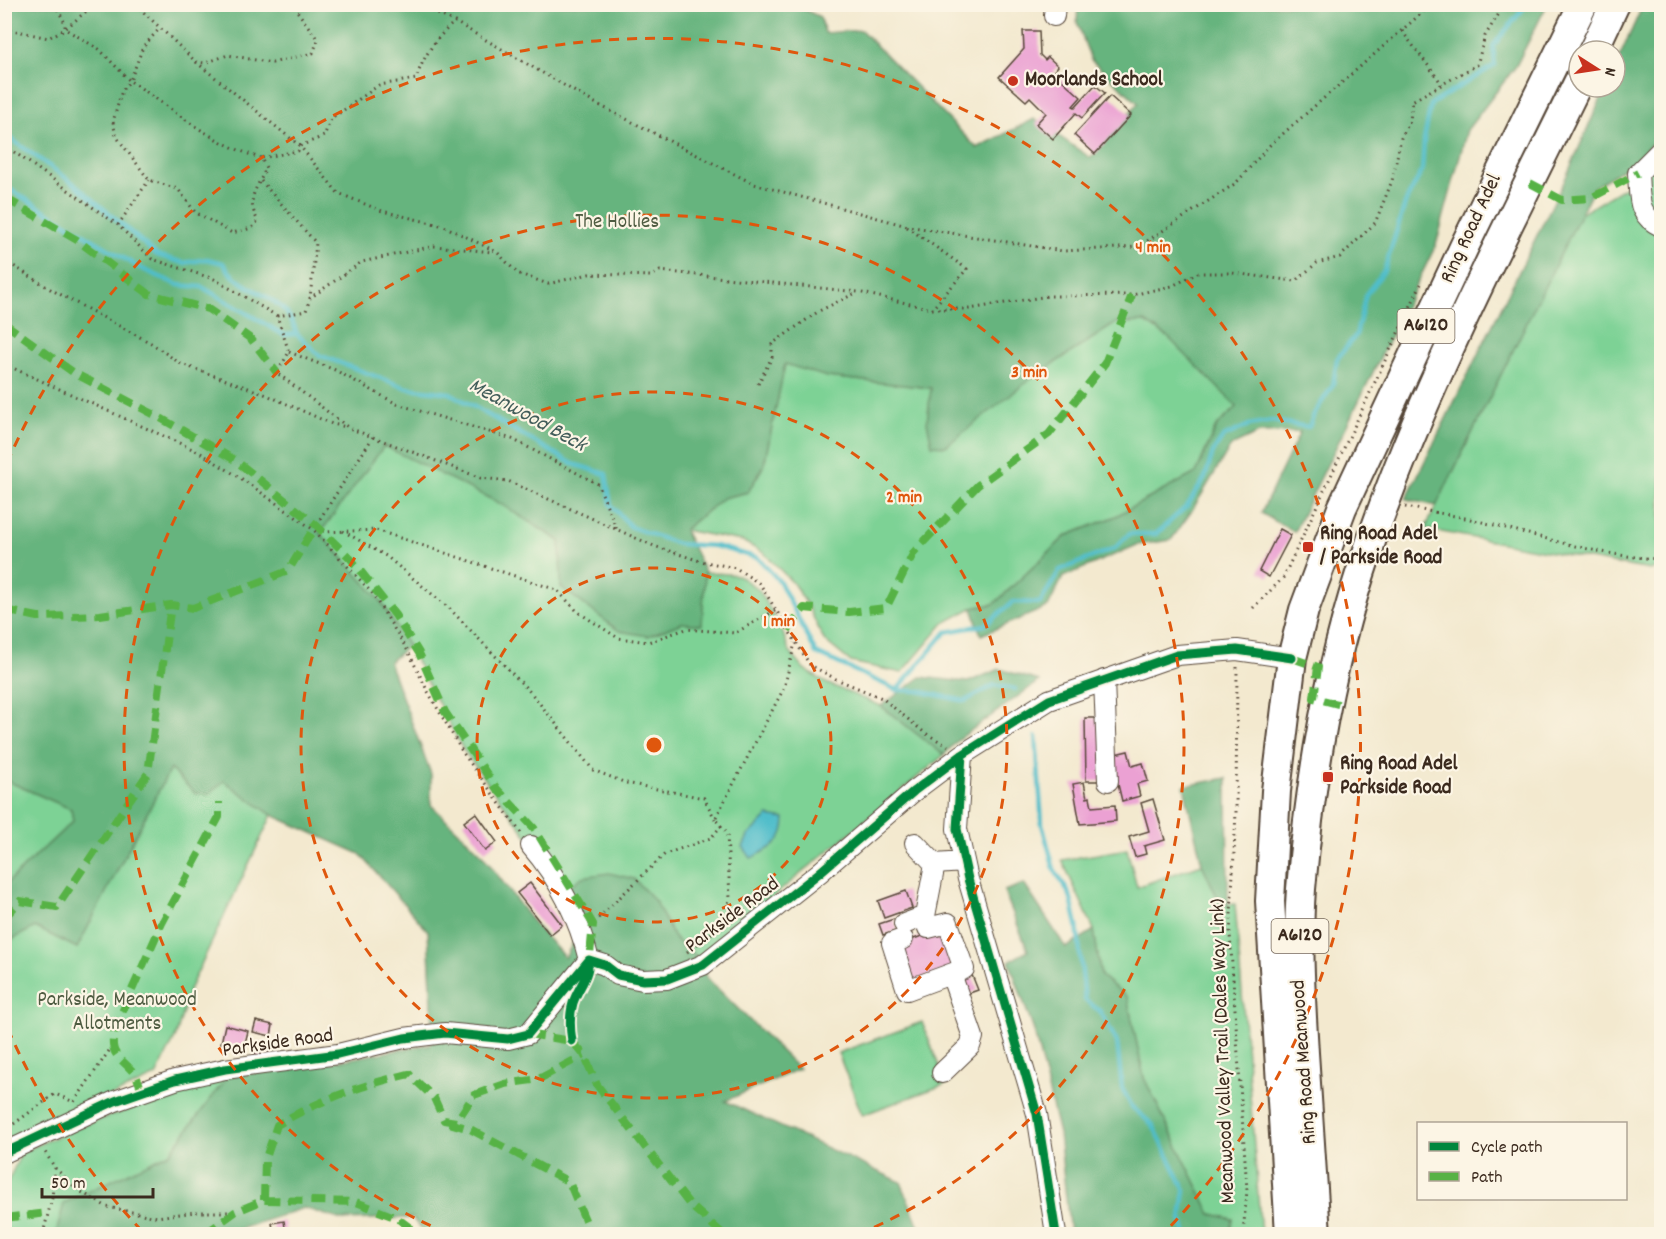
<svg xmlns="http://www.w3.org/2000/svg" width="1666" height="1239" font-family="Dekko,sans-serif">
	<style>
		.green { fill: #7dd295; stroke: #5c7e5a; stroke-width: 1.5 }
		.forest { fill: #66b47e; stroke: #506f4e; stroke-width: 1.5 }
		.water { fill: #50bdca; stroke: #467474; stroke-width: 1.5 }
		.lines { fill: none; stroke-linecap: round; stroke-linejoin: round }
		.stream { stroke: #50bdca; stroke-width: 4.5 }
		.building { fill: #eba1d3 }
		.minor-casing { stroke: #574739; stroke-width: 22 }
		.highway-casing { stroke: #574739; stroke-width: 32 }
		.path { stroke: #574739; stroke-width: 3; stroke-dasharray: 1.5 4.5; stroke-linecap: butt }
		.minor { stroke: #fff; stroke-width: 20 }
		.highway { stroke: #fff; stroke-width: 28 }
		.quiet { stroke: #57b245; stroke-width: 8; stroke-dasharray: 15 8; stroke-linecap: butt }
		.cycleway-casing { stroke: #fcf5e5; stroke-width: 13 }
		.cycleway { stroke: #00873e; stroke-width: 9 }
		.ring { fill: none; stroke: #df570d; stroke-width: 3; stroke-dasharray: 10 8 }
		.poi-dot { fill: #c8321e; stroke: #fcf5e5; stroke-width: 2 }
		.labels { text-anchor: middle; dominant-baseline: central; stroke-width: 4.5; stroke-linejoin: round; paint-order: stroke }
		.shield { fill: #fcf5e5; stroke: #75675a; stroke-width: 1.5 }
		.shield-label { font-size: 20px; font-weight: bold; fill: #3b2a1e }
		.poi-label { font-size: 21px; font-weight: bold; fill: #3b2a1e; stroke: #fcf5e5; text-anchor: start }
		.park-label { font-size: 21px; fill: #4f5c42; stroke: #fcf5e5 }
		.street-label { font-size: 21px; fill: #3b2a1e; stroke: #fcf5e5 }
		.water-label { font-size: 22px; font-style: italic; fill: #425d5a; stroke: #fcf5e5 }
		.centre { fill: #df570d; stroke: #fcf5e5; stroke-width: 3 }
		.ring-label { font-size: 18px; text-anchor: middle; font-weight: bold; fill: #df570d; stroke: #fcf5e5; stroke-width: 4.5; stroke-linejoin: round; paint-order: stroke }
	</style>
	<rect width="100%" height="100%" fill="#fcf5e5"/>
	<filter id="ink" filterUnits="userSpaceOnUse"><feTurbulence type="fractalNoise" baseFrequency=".0167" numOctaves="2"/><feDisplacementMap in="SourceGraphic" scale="12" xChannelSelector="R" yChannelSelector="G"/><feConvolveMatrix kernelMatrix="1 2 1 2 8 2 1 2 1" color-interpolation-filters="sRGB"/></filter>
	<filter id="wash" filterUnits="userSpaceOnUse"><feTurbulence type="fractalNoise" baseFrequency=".008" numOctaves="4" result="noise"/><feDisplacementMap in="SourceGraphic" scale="24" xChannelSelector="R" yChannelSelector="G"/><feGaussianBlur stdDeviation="1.35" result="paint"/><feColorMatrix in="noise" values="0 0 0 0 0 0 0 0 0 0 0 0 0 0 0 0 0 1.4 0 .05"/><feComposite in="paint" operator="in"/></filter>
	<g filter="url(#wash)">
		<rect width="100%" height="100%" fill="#f3e9cf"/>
		<path class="green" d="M1661,161V566L1650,570L1425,529L1579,215L1648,173Z
			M1145,322L1168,337L1238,407L1216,426L1196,473L1114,517L1066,536L994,604L972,608L944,623L902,673L851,662L824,640L808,606L793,583L764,553L742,541L684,530L723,498L748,492L764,465L785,363L827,377L932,388L927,422L945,446L1033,377L1116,323Z
			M384,445L501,504L560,541L561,587L648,636L682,623L701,624L705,572L738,575L759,590L782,630L789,651L804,669L826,683L881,706L944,755L699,958L674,938L655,901L566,889L535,837L530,840L464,751L408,646L380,600L320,533Z
			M170,769L195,793L216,788L223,780L272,815L189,990L176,1036L156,1076L5,1144V943L35,927L77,948Z
			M5,780L71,809L73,821L5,885Z
			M1127,849L1137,887L1202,864L1221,905L1235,904L1261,1234H1229L1233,1219L1211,1214L1144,1078L1127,997L1101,976L1094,930L1062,860Z
			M922,1022L946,1084L862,1115L838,1053Z
			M228,1076L170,1153L65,1203L56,1234H5L4,1189L22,1152L75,1128Z"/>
		<path class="forest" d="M5,5H795L820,17L825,33L861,30L977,148L1034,119L1091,158L1138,103L1091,60L1077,22L1078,5H1547L1516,66L1467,130L1436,245L1294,532L1261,513L1300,432L1259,433L1231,446L1191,512L1171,540L1137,545L1063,577L1048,607L981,635L972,608L994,604L1066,536L1114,517L1196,473L1217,426L1237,407L1168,337L1145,322L1116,323L1033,377L946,446L932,445L927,422L931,388L827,377L785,364L764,465L748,492L723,498L684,530L705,572L702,625L682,623L648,636L619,631L561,587L560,541L501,504L384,446L320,533L380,600L408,646L389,662L431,774V805L481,853L529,917L565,958L583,923L566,889L582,877L609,873L634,879L655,901L674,938L699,958L707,978L799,1069L725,1101L901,1182L922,1234H426L412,1218L342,1220L304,1208L233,1231L229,1234H56L64,1203L170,1153L228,1076L321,1064L431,1044L433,1025L428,931L360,854L272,815L224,781L209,794L195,793L170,769L77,948L35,927L5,943V885L73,821L71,809L5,780Z
			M1643,5H1661V134L1634,162L1594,187L1436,506L1406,499L1566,177L1606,87H1615V67Z
			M1000,669L1039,681L958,740L944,755L881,706L921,677L968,682Z
			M1227,778L1228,905H1221L1202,864L1184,786Z
			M1024,884L1066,948L1094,930L1101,976L1127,997L1144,1078L1211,1214L1233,1219L1229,1234H1070L1059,1134L1034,1031L1009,961L1028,951L1004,891Z"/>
		<path class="water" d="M768,816L785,819C785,843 770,849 751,858L743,847L748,836Z"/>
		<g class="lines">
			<path class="stream" d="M4,134L76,185L157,255L184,263L207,259L223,263C243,297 285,290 297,334
				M4,186L140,268L178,285L202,287L284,335L297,334L319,355L407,388L450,393L573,464L606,474L611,505L631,527L678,544L715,546L758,558L780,582L816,653L897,690L918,691L965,701L994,685L1015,689
				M897,690L946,632L985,625L1013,602L1040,603L1060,570L1115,548L1129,534H1156L1187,506L1205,478L1213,452L1223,437L1249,425L1272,421L1309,427L1314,414L1333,385L1337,359L1356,335L1366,294L1384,271L1406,201L1422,171L1424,140L1431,104L1495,65L1493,46L1527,4
				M1036,737L1042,824L1054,869L1070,895L1077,925L1085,1000L1100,1011L1117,1042L1122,1088L1132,1107L1153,1125L1185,1190L1181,1219L1186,1234"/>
		</g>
		<g id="blocks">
			<path class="building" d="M1023,31H1039L1040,55L1045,60L1048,57L1058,66L1053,72L1081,97L1073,106L1075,107L1095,85L1105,93L1082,118L1076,113L1053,139L1036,124L1046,113L1030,97L1026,101L999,77L1024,49Z
				M1110,96L1131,115L1095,154L1074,135Z
				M1280,529L1291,535L1269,577L1259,571Z
				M1085,718H1104L1105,781H1086Z
				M1128,751L1132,766L1143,763L1148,781L1137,784L1140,796L1122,801L1111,755Z
				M1084,782L1087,798L1090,797L1092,807L1115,805L1116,821L1080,824L1073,784Z
				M1153,799L1165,840L1144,846L1146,854L1135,857L1129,837L1149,831L1141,803Z
				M476,813L497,842L485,851L464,822Z
				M530,883L562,925L550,935L517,893Z
				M906,891L912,908L884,918L878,901Z
				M894,919L898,930L883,935L879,924Z
				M947,927L961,965L911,983L897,945Z
				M970,970L978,990L964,995L956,976Z
				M256,1021L273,1025L271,1036L253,1032Z
				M225,1025L248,1031L244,1048L221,1043Z
				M268,1043L270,1056L256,1058L254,1045Z
				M284,1221L286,1234H274L272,1223Z"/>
		</g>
	</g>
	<g filter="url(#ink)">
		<use href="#blocks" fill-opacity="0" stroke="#574739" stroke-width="1.5"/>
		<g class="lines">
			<g class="minor-casing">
				<path id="minor" d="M1054,16L1055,4
					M1662,149L1638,173C1640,198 1636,215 1662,227
					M1104,680L1108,781
					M962,755L957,829L968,879L1037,1114L1056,1234
					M915,843L935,864
					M531,846C559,878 579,919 589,960
					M904,924L925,916L935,864L964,862
					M903,939L892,943L907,990L964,969L948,923L928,928
					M589,960L605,965L618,975L643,980L667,979L703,965L819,873L914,791L962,755L1049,700L1177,655L1237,650L1292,658
					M942,1073L970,1046L973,1037L951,974
					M4,1153L115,1101L175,1080L225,1069L338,1054L404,1038L445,1033L508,1039L528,1034L589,960"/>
			</g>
			<g class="highway-casing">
				<path id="highway" d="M1593,51L1615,4
					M1290,1234L1270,901L1276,791L1292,658L1304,610L1342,508L1464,247L1583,4
					M1316,1234C1312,1174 1308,1114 1304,1053C1301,999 1297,944 1301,889C1310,783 1327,676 1360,574C1415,403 1500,243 1579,81"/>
			</g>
			<path class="path" d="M55,4L65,23V29L99,49L130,81L143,47L160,28
				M135,4L196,62L205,63L228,55L272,63L313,53L318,40L292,4
				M416,4L455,22L591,101L754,184L907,226L1063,251L1138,247L1236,183L1270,145L1432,4
				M4,28L48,38L65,29L95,4
				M1402,31L1442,84
				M196,62L300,146L338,193L382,211L444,226L497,252L517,273L548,284L589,274L651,276L660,271L858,292L932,309H969L1048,296L1132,295L1172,286L1198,273H1232L1295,281L1317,263L1340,257L1375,223L1392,181L1401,138L1410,121L1412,101L1477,65L1485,36L1505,4
				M4,145L118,225L152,259L214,279L277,316L289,352L277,373L349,428L481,478L508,481L654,546L700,561L736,568L760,584L810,665L836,679L882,698L925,733L948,746
				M261,158C209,143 174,109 130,81L122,90L113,122L116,136L149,180L178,189L195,212L232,233L252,228L258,221C245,197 257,190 266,168L261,158L298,151L300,146L324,136L331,119L379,85L416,79C423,57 436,37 455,22
				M261,181L316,243L310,298
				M118,225L149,180
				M907,227L967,269L932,309
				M4,260L52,290L151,343L181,364L260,392L332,424L347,427
				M277,316L306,311L310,298L362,262L434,246L492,252
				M289,352L335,370L397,404L512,439L598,484L617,530
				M4,364L199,452L242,479L314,530L372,593L408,651L427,690L463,753L521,833
				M758,384L772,357V344L819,311L856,293
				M373,437L316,525L325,532L376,530L557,590L578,612L618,638L648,642L686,629L735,633L776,610
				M1405,507C1432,512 1460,516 1486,523C1544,537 1601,557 1662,559
				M343,531L386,556L450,609L532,694L593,770L626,783L704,798L715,819
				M1253,608L1283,578L1421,284
				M1237,667L1236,812L1230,934L1247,1190L1243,1234
				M594,922L665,854L711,838L721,826L715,819L784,688L795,643
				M687,952L713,932L730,899L727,833L721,826
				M4,1131L55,1094L74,1102L113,1045
				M55,1168L78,1190L107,1207L157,1217L195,1212H235
				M43,1234L52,1198L55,1168L45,1152"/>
			<use href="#minor" class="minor"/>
			<use href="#highway" class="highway"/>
			<path class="quiet" d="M1530,183L1562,200L1591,198L1638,173
				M4,201H10L77,240L149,294L208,309L251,339L277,373
				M4,323L74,373L155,415L235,460L316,525L351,559L395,615L419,653L445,712L497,789L534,828L593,924L589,965
				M4,610L38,617L100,615L171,605L193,608L288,571L316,525
				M788,630L804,608L849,612L886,608L914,552L978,485L1049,434L1105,363L1132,295
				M1292,658L1318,667L1314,698L1346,706
				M4,918L20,901L57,907L148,773L171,605
				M528,1034L572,1041L584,1055L597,1085L690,1205L723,1234
				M142,1092C140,1086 138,1078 134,1073C119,1055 108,1056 115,1028L162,923L219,817V802
				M449,1123L470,1129L569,1182L591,1234
				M264,1200L265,1161L277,1125C319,1100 362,1085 409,1074L434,1098L444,1120L456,1122L474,1095L505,1084L539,1079L584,1055
				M4,1218L48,1213
				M205,1234L235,1212L264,1200L356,1202L397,1218L418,1234"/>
			<g class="cycleway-casing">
				<path id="cycleway" d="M962,755L957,829L968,879L1037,1114L1056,1234
					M589,960L605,965L618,975L643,980L667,979L703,965L819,873L914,791L962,755L1049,700L1177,655L1237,650L1292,658
					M572,1041C570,1029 569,1016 573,1003C577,990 586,981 588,968
					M4,1153L115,1101L175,1080L225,1069L338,1054L404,1038L445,1033L508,1039L528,1034L589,960"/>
			</g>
			<use href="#cycleway" class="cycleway"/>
		</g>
	</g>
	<g class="ring">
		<circle cx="654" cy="745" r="177"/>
		<circle cx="654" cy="745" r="353"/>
		<path d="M447 1233A530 530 0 1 1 861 1233"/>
		<path d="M142 1231A706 706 0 0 1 7 1027M7 463A706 706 0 1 1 1166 1231"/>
	</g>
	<g class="poi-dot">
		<circle cx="1013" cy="81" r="6"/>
		<rect x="1302" y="541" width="12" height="12" rx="3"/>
		<rect x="1322" y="771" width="12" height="12" rx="3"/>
	</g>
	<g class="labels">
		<g class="shield">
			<rect x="1397.5" y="309" width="57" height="34" rx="4.5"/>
			<rect x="1271.5" y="919" width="57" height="34" rx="4.5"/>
		</g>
		<g class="shield-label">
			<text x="1426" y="326">A6120</text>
			<text x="1300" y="936">A6120</text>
		</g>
		<g class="poi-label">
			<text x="1025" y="81">Moorlands School</text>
			<text x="1320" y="535">Ring Road Adel<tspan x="1320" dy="24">/ Parkside Road</tspan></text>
			<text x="1340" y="765">Ring Road Adel<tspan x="1340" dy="24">Parkside Road</tspan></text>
		</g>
		<g class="park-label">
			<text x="617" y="223">The Hollies</text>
			<text x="117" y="1001">Parkside, Meanwood<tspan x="117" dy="24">Allotments</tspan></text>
		</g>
		<g class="street-label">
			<text transform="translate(1472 229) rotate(-65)">Ring Road Adel</text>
			<text transform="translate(733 916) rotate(-37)">Parkside Road</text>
			<text transform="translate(278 1044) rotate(-8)">Parkside Road</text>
			<text transform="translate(1224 1051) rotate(-92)">Meanwood Valley Trail (Dales Way Link)</text>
			<text transform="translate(1305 1062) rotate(-94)">Ring Road Meanwood</text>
		</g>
		<g class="water-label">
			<text transform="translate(527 416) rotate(29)">Meanwood Beck</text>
		</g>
	</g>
	<circle cx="654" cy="745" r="9" class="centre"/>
	<g class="ring-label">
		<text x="1153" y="252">4 min</text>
		<text x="1029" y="377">3 min</text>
		<text x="904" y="502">2 min</text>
		<text x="779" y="626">1 min</text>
	</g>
	<rect width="1666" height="1239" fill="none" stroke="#fcf5e5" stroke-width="24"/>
	<rect x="1417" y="1122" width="210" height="78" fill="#fcf5e5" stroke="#afa495" stroke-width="1.5"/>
	<rect x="1429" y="1142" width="30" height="9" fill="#00873e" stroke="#afa495" stroke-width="1.5"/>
	<text x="1471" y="1152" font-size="18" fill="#3b2a1e">Cycle path</text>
	<rect x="1429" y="1172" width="30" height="9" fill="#57b245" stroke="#afa495" stroke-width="1.5"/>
	<text x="1471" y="1182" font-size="18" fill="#3b2a1e">Path</text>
	<g transform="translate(1597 69) rotate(102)"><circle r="28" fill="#fcf5e5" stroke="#afa495" stroke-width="1.5"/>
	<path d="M0-4.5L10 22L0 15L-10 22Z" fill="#c8321e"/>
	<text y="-9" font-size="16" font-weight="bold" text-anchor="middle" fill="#3b2a1e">N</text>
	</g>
	<path d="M42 1188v9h111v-9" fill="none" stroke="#3b2a1e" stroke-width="3"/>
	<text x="51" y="1188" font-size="18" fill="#3b2a1e" stroke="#fcf5e5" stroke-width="4.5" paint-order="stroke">50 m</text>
</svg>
